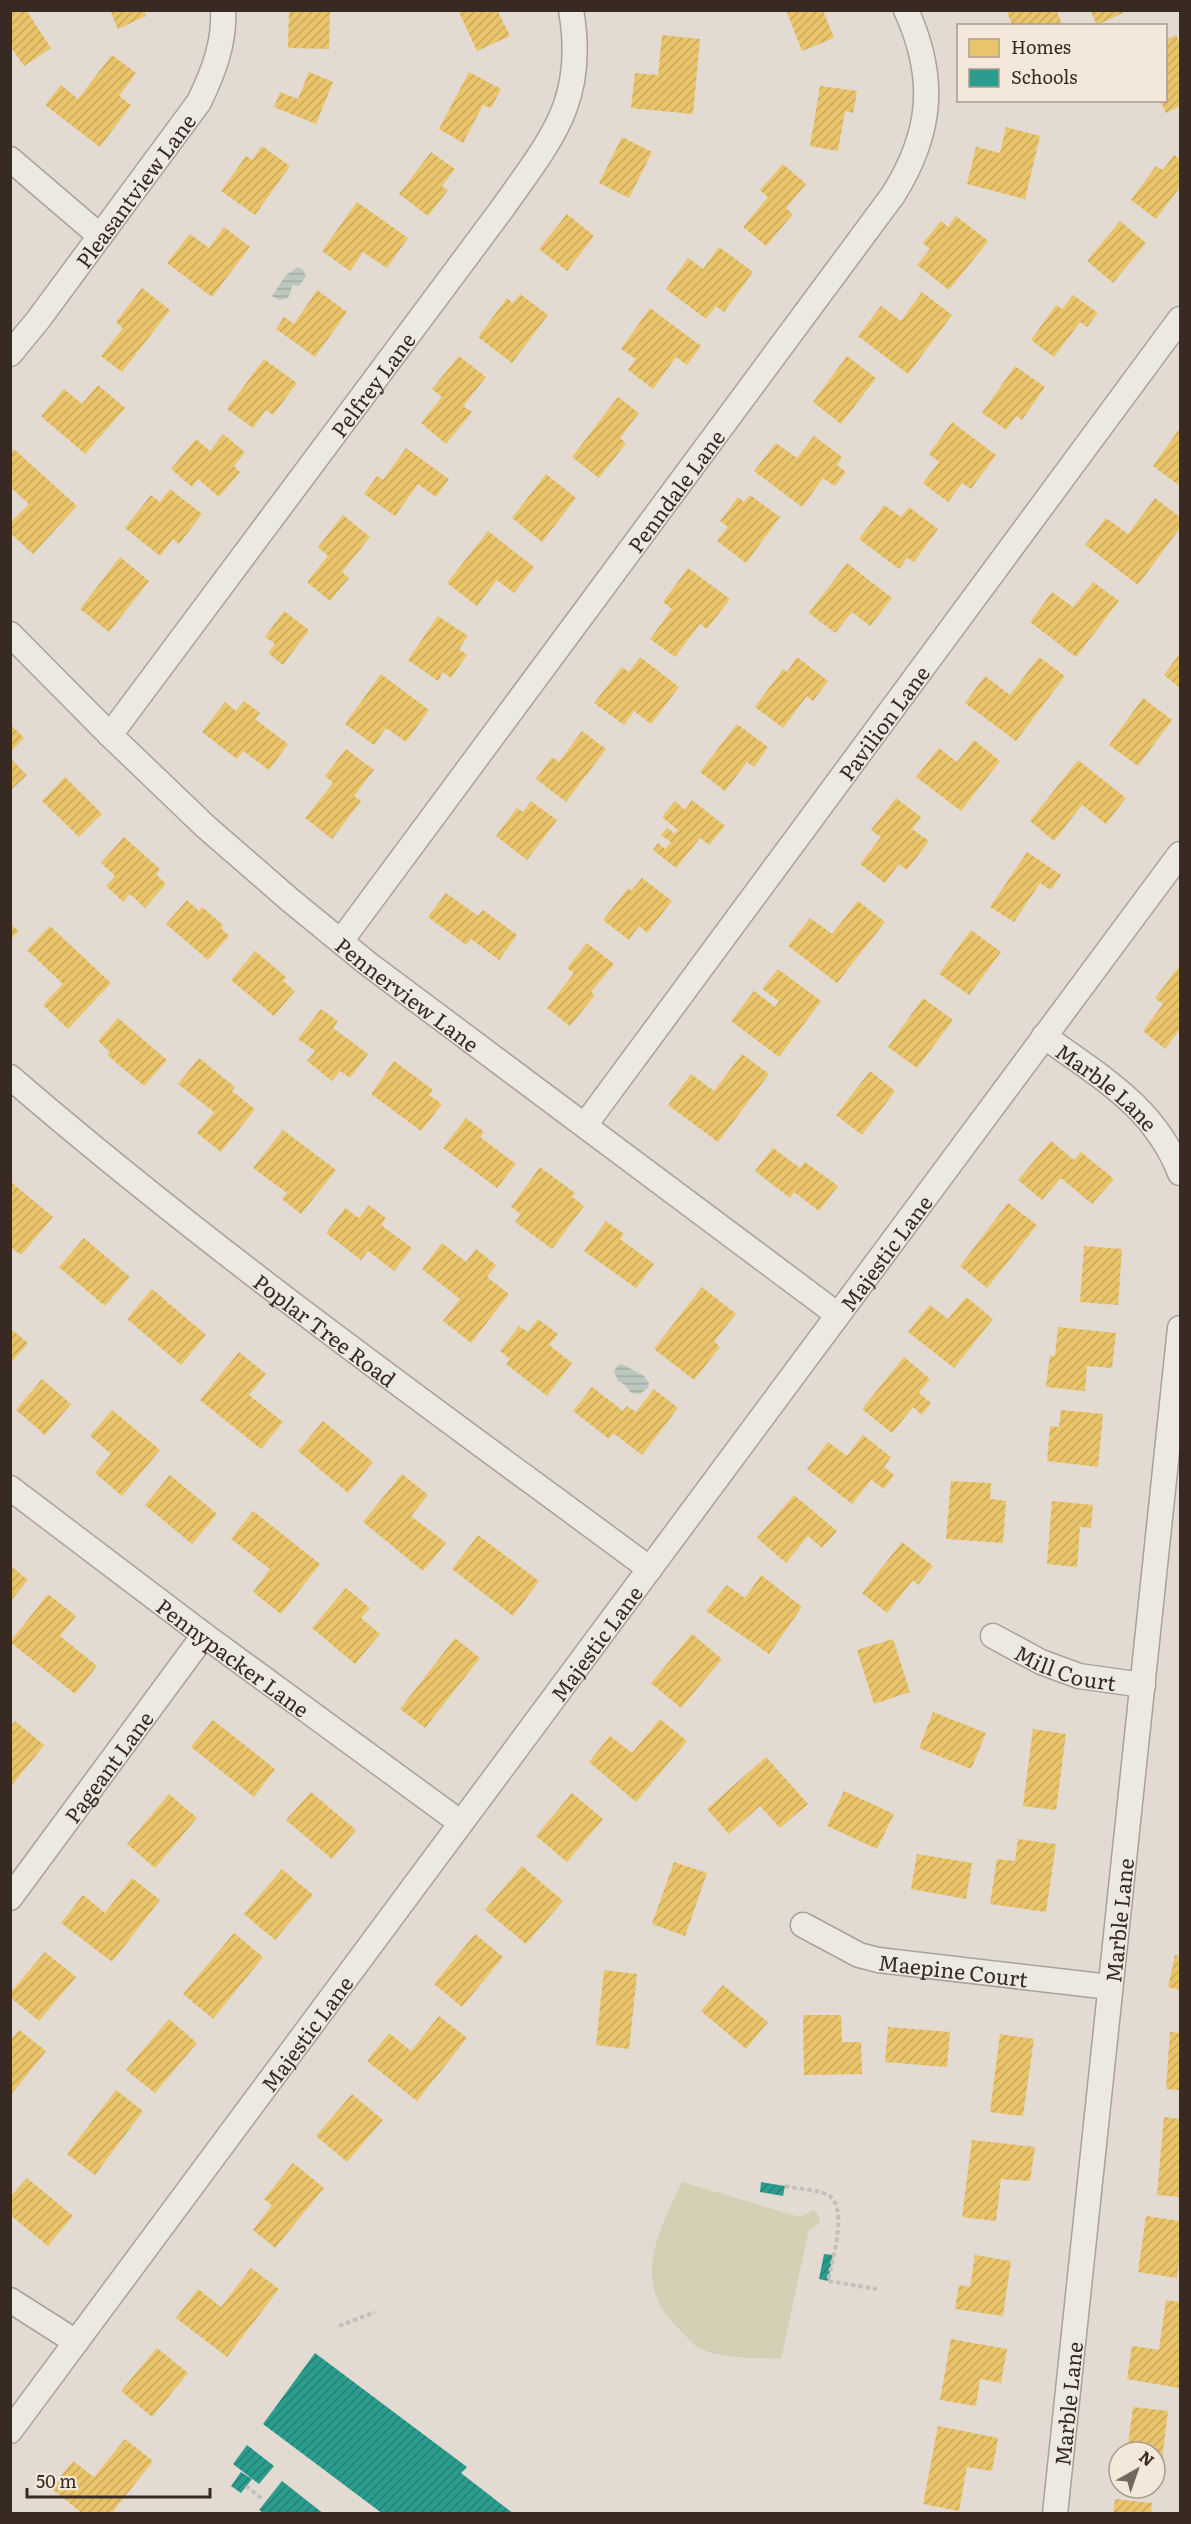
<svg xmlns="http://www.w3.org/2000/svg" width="1191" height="2524" font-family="Literata,serif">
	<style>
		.garden { fill: #d4d0b5 }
		.water { fill: url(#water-rules) }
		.homes { fill: url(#homes-hatch) }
		.schools { fill: url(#schools-hatch) }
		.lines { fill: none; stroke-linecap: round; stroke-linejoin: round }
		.minor-casing { stroke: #a9a19a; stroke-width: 27 }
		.path { stroke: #c4bfb9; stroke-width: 4; stroke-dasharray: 4.5 3; stroke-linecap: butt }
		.minor { stroke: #ece8e2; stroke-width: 24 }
		.labels { text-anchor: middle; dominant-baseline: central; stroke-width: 6; stroke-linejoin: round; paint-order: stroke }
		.street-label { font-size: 21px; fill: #382922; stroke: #f3e8d9 }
	</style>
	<defs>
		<pattern id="water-rules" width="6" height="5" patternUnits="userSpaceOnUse" patternTransform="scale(1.5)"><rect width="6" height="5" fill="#bbc8be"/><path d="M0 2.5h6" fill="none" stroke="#a2aca3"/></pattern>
		<pattern id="homes-hatch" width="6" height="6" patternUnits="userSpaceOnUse" patternTransform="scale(1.5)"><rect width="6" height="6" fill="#e9c46a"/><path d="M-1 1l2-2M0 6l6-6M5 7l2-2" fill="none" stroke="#c9a85c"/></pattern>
		<pattern id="schools-hatch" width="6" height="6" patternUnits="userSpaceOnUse" patternTransform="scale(1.5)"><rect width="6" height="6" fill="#2a9d8f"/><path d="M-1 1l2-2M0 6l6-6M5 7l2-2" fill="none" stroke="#258074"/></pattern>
	</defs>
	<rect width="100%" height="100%" fill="#e3dbd2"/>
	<path class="garden" d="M682,2182L800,2217L813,2210C819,2214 821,2217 819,2224L809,2230L781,2359C757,2358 721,2359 699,2348C692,2344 685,2335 679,2329C630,2283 658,2232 682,2182Z"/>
	<path class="water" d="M298,267L303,270L306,276L299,286L293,285L288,298L279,300L272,296L286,275Z
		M622,1364L644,1376L649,1383L648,1388L640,1394L631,1393L625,1385L618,1381L614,1371L618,1365Z"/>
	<path class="homes" d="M10,10H26L51,48L24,66L10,46Z
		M110,10H144L146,16L118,29Z
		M289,10H330L329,49L288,48Z
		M458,10H497L510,36L477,51Z
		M786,10H823L834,38L802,51Z
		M1010,10H1056L1062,24L1009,26L1012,24L1007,12Z
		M1090,10H1129L1097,25Z
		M662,35L700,39L693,114L631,108L635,73L658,75Z
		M1176,35L1180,44V106L1166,113L1160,100H1166V40Z
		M112,55L136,73L119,96L131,105L100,147L45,105L61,85L78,99Z
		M309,72L333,82L316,124L274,107L280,92L298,99Z
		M469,72L501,89L491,108L483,105L463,143L439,129Z
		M820,86L857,91L853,113L845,111L838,151L810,146Z
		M1006,127L1040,136L1025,199L967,184L976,147L1000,153Z
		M622,137L652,152L629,198L599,183Z
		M262,146L290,166L255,215L221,191L246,156L252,160Z
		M431,152L455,169L442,186L448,190L428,216L399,194Z
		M1174,155L1180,159V187L1156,219L1131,200L1156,166L1163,170Z
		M783,164L806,184L786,208L793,214L766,246L743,227L768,197L760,190Z
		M357,202L408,238L387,268L363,252L350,271L322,251Z
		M567,214L594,236L567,271L539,249Z
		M956,216L988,241L949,290L917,265L930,249L923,243L941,221L948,227Z
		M1120,221L1146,243L1113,283L1087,261Z
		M224,227L250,247L212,297L167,263L190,234L209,248Z
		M719,247L753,272L724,312L716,306L706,319L666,289L688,258L703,269Z
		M142,288L170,310L122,372L101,356L123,328L116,322Z
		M317,290L347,312L315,357L276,329L284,317L294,324Z
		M922,292L952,315L908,374L858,336L881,306L901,321Z
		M520,294L548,315L512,363L478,337L507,298L513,303Z
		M1073,295L1098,313L1087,327L1080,322L1054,357L1031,340L1056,305L1062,309Z
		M650,308L701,346L687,365L676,357L653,389L628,370L636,359L621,349Z
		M459,356L486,377L463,406L472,412L446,444L421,423L442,397L432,389Z
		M847,356L876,378L841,424L813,402Z
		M264,359L297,383L273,415L266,410L253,428L227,409Z
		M1015,366L1045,387L1022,420L1016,416L1006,430L982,413Z
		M98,385L125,408L85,454L41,416L64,389L82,404Z
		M618,397L639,413L620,438L626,443L599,478L572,457Z
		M952,422L996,455L971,489L962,483L948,502L923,483L939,462L929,454Z
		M1180,428V486L1153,466Z
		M223,434L245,452L234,466L240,472L219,497L198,479L192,487L171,469L196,439L210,451Z
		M814,436L842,457L837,465L846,472L835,486L823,478L802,507L754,471L776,443L797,458Z
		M406,448L449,479L436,497L418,484L395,516L364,494L377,476L383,480Z
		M14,449L77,506L33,554L10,533V523L29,504L10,487V454Z
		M546,474L576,498L542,542L512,518Z
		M170,489L202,514L179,544L173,539L160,556L125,528L151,495L160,502Z
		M750,495L780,517L746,563L717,541L728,527L720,521L738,497L744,502Z
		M1155,498L1180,517V528L1138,585L1085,545L1106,518L1128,534Z
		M884,505L901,517L909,507L938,529L914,562L907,558L899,569L859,539Z
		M343,515L370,537L342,572L349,578L330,601L307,582L328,556L318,547Z
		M488,531L534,567L514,593L497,580L477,606L447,583Z
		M120,557L149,581L109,632L80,609Z
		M847,563L892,598L870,626L852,612L835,633L809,613Z
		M688,568L730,599L707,629L700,624L675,657L650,639L672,609L663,602Z
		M1093,582L1119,601L1076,657L1030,622L1052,592L1073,607Z
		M284,611L309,630L283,665L268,653L275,644L265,637Z
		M438,616L468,636L459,649L467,655L451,678L443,672L438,681L408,660Z
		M1180,653V688L1164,675Z
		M640,657L679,687L651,724L634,711L624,725L594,703L622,667L629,672Z
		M797,657L828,681L813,701L807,696L783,728L755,707L783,669L787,672Z
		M1039,657L1065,676L1016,741L965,703L985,676L1010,695Z
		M381,674L429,710L406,742L386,728L374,745L345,724Z
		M1143,698L1172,720L1138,766L1109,745Z
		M244,701L260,713L255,719L288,744L269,770L243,751L237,759L202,732L225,702L236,711Z
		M10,724L24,738L10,752Z
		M737,724L768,747L754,767L747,762L725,791L700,772Z
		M582,731L606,749L566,802L536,779L552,757L559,762Z
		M974,740L1000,761L961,811L916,777L939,748L957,762Z
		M346,749L374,770L354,796L361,801L332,839L305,818L333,783L325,776Z
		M10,758L27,775L10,791Z
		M1078,760L1126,798L1106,824L1082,805L1054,841L1030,821Z
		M65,777L102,814L79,837L42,801Z
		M896,798L921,817L912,829L929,841L907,870L899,864L885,883L860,864L881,837L871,830Z
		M692,800L725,826L709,845L700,838L676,868L653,850L658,843L665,849L671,842L661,835L667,828L675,834L678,830L662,817L675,801L685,810Z
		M531,801L557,820L527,860L496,836L517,808L523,812Z
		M124,837L160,869L156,874L166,884L145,908L130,894L123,902L106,886L115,876L101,863Z
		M1027,852L1061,875L1051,890L1040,883L1014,922L990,907Z
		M642,878L672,901L647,933L639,926L629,940L603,920L628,888L631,891Z
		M446,893L478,916L483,910L517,935L499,960L471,939L466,945L428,917Z
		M187,900L199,911L202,907L223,925L221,928L229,936L208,960L166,924Z
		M858,901L885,922L837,983L788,946L810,918L832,934Z
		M10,924L19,931L10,940Z
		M50,926L111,983L68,1029L43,1005L63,984L27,950Z
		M971,930L1001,952L969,995L939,974Z
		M587,943L614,964L591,992L595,995L570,1026L547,1008L574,973L567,968Z
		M255,951L286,977L283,981L295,991L274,1016L231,980Z
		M1180,965V1029L1165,1049L1143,1031L1163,1004L1155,998Z
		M778,969L821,1001L779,1057L731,1021L754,991L775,1007L779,1001L762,989Z
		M923,998L953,1020L917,1068L888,1047Z
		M321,1009L338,1021L333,1028L368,1054L350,1078L340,1071L332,1081L307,1061L315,1051L298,1039Z
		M118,1018L167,1060L144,1086L107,1055L110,1052L98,1041Z
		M742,1054L769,1074L718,1142L668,1105L691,1074L714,1091Z
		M199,1058L235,1087L232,1091L255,1109L221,1152L197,1133L214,1112L178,1084Z
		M394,1061L433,1090L429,1095L442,1104L421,1131L371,1094Z
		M870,1071L895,1091L862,1135L836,1115Z
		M466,1118L484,1132L480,1137L516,1164L497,1188L443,1148Z
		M283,1130L336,1170L301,1214L282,1199L287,1193L253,1168Z
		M1051,1141L1074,1160L1081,1152L1114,1179L1092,1204L1061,1178L1042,1200L1018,1180Z
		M773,1148L800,1168L805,1162L838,1186L819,1211L794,1192L790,1198L755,1171Z
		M540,1167L575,1193L572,1197L584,1206L552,1249L515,1222L521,1214L511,1207Z
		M10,1181L53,1217L21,1255L10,1247Z
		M1008,1203L1037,1225L987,1288L960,1266Z
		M369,1205L386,1218L381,1225L412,1248L394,1271L368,1251L361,1260L326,1233L345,1208L359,1218Z
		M606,1221L624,1234L620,1239L654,1264L636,1288L584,1251Z
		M84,1238L130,1277L105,1306L59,1267Z
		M442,1243L466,1262L476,1249L496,1265L487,1277L509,1294L471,1343L443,1321L460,1299L422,1269Z
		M1084,1246L1122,1249L1118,1305L1080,1302Z
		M702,1287L736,1314L714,1341L720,1347L694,1380L654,1349Z
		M152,1289L206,1335L181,1365L127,1319Z
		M966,1297L993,1319L954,1368L908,1332L930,1305L948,1319Z
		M538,1319L558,1334L549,1345L572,1363L547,1396L506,1364L510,1359L500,1351L519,1326L528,1332Z
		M1058,1327L1116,1333L1112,1368L1087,1366L1085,1391L1046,1387L1050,1355L1055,1356Z
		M10,1328L28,1343L10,1364Z
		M239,1352L266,1374L249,1395L283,1422L261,1449L200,1400Z
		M904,1357L930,1379L919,1393L931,1403L922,1415L913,1407L892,1433L862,1409Z
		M42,1379L71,1404L45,1435L16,1410Z
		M592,1387L623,1411L627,1406L636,1412L654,1389L678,1408L642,1455L613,1433L609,1439L573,1411Z
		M112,1410L160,1450L122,1496L95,1473L111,1454L90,1436Z
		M1061,1410L1103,1414L1098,1467L1047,1461L1050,1426L1059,1427Z
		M323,1421L373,1462L348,1493L298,1451Z
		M863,1435L891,1457L884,1467L894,1475L884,1489L871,1480L852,1504L807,1469L828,1442L847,1456Z
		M402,1474L428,1495L411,1516L446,1543L423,1571L363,1522Z
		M170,1475L217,1514L192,1544L145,1505Z
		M951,1481L991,1483L990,1499L1006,1501L1003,1543L946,1539Z
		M794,1495L837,1531L822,1548L808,1536L786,1563L757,1538Z
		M1052,1501L1093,1505L1091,1528L1080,1527L1077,1567L1047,1564Z
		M253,1511L320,1564L281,1614L253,1592L270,1569L231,1539Z
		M478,1535L539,1581L513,1616L452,1569Z
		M902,1542L933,1566L918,1585L913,1580L887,1613L862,1593Z
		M10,1565L28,1580L10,1602Z
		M761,1575L802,1607L769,1654L706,1611L727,1585L745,1598Z
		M346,1588L370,1608L361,1618L380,1634L355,1664L312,1628Z
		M48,1594L76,1616L60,1636L97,1666L75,1694L10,1642Z
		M692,1634L722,1659L681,1708L651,1683Z
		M455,1638L480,1658L425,1728L400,1709Z
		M893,1639L910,1692L874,1704L857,1650Z
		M933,1712L986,1733L971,1769L919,1748Z
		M660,1719L687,1741L636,1802L589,1762L610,1736L632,1753Z
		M213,1720L275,1769L254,1797L191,1747Z
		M15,1721L44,1745L10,1788V1727Z
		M1033,1729L1066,1734L1056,1810L1023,1806Z
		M766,1757L808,1804L780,1828L760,1806L729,1834L707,1809Z
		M844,1791L894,1814L877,1849L827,1826Z
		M311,1792L356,1830L332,1859L286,1820Z
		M572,1793L603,1819L567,1862L536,1836Z
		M169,1794L197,1818L155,1868L127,1844Z
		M1018,1839L1056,1844L1046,1912L990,1904L997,1859L1015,1861Z
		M917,1854L972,1863L966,1899L911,1889Z
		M674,1862L707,1873L685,1936L652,1924Z
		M522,1866L563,1901L526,1944L485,1910Z
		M282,1869L313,1895L275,1940L244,1914Z
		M132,1878L160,1900L112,1962L61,1923L83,1895L105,1913Z
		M234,1933L263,1957L213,2019L183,1994Z
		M475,1934L503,1957L462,2007L434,1984Z
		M45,1952L76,1977L39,2021L10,1997V1993Z
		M1175,1955L1180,1956V1990L1168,1987Z
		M604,1970L637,1974L629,2049L596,2045Z
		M723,1985L768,2022L746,2049L701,2011Z
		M803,2015H841L842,2042H861L862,2074L804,2075Z
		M439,2016L467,2038L417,2101L367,2061L389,2033L411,2051Z
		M169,2019L197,2043L155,2093L126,2070Z
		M888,2027L950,2032L947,2067L885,2062Z
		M19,2030L46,2051L10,2096V2041Z
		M1170,2032L1180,2033V2090L1166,2089Z
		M1000,2034L1034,2039L1023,2116L990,2112Z
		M116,2090L143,2111L95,2175L67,2154Z
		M352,2094L383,2120L347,2162L316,2136Z
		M1164,2117L1180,2119V2197L1157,2195Z
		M972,2140L1035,2147L1030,2181L1001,2179L996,2221L962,2217Z
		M293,2163L324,2188L275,2248L253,2230L272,2205L264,2199Z
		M27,2178L73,2216L48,2246L10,2215V2197Z
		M1146,2216L1180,2221V2255L1177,2278L1138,2272Z
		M975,2255L1011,2261L1003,2316L955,2309L959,2285L970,2287Z
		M251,2268L279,2289L227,2357L176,2318L198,2289L221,2307Z
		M1166,2300L1180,2302V2388L1127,2379L1132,2346L1159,2350Z
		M951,2339L1007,2349L1001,2383L980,2379L976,2406L940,2400Z
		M157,2348L188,2373L152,2417L121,2391Z
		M1133,2407L1168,2411L1160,2477L1155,2476V2452H1127Z
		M938,2426L998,2438L992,2471L967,2467L959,2511L923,2504Z
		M125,2439L153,2461L111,2514H83L51,2488L73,2461L94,2477Z
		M1115,2499L1152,2503L1151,2514H1113Z"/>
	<path class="schools" d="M761,2182L785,2186L783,2196L760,2192Z
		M824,2254L833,2255L828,2281L819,2279Z
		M315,2353L467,2467L461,2473L514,2514H383L263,2424Z
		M247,2445L274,2466L259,2484L233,2464Z
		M241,2472L252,2479L241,2493L231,2486Z
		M282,2481L324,2514H265L259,2510Z"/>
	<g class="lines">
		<g class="minor-casing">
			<g id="minor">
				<path d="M10,159L100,236"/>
				<path id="s1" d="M10,354L38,320L199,102C213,73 225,43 223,10"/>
				<path id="s2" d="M10,634L110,735L206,827L290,900L367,963L838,1315"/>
				<path id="s3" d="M110,735L502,209C551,139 587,101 571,10"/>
				<path id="s4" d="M341,941L893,195C932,133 937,78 906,10"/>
				<path id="s5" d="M1044,1036C1100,1077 1154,1106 1180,1173"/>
				<path id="s6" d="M10,1077C214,1253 434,1409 650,1569"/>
				<path id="s7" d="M585,1125L1180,319"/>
				<path id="s8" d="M10,1488L204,1635L461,1823"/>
				<path id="s9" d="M993,1636L1041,1662L1079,1676L1143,1685"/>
				<path id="s10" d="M10,1898L204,1635"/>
				<path id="s11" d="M803,1925L859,1955L878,1960L1110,1987"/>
				<path d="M10,2300L76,2342"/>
				<path id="s12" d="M10,2431L1180,854"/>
				<path id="s13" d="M1055,2514L1180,1328"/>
			</g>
		</g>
		<path class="path" d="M785,2186C798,2189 813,2189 826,2194C850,2203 832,2261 828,2281L877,2289
			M339,2326L375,2312
			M246,2486L261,2498"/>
		<use href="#minor" class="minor"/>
	</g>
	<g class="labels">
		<g class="street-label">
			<text stroke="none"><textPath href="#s1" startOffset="206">Pleasantview Lane</textPath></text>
			<text stroke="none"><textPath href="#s3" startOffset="438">Pelfrey Lane</textPath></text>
			<text stroke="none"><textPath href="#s4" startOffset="561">Penndale Lane</textPath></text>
			<text stroke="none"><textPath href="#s7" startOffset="501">Pavilion Lane</textPath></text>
			<text stroke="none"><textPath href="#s2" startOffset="537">Pennerview Lane</textPath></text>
			<text stroke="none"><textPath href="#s5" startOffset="81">Marble Lane</textPath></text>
			<text stroke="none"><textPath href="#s12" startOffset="1468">Majestic Lane</textPath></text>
			<text stroke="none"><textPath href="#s6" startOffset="404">Poplar Tree Road</textPath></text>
			<text stroke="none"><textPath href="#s12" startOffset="982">Majestic Lane</textPath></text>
			<text stroke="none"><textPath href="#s8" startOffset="280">Pennypacker Lane</textPath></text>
			<text stroke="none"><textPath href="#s9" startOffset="80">Mill Court</textPath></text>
			<text stroke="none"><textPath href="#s10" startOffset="164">Pageant Lane</textPath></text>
			<text stroke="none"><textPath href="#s13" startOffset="597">Marble Lane</textPath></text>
			<text stroke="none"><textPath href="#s11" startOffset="159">Maepine Court</textPath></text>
			<text stroke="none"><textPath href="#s12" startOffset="496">Majestic Lane</textPath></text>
			<text stroke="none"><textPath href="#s13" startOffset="111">Marble Lane</textPath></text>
		</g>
	</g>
	<rect width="1191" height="2524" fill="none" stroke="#382922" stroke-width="24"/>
	<rect x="957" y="24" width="210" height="78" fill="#f3e8d9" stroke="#a89c90" stroke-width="1.5"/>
	<rect x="969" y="39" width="30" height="18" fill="#e9c46a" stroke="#a89c90" stroke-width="1.5"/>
	<text x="1011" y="54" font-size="18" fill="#382922">Homes</text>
	<rect x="969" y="69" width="30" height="18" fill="#2a9d8f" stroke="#a89c90" stroke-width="1.5"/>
	<text x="1011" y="84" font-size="18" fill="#382922">Schools</text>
	<g transform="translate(1137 2470) rotate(40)"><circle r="28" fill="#f3e8d9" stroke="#a89c90" stroke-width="1.5"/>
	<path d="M0-4.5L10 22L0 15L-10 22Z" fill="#746760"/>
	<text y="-9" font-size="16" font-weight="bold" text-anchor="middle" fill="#382922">N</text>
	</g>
	<path d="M27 2488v9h183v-9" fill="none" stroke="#382922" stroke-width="3"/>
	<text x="36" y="2488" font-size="18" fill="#382922" stroke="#f3e8d9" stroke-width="4.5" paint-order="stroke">50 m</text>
</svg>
